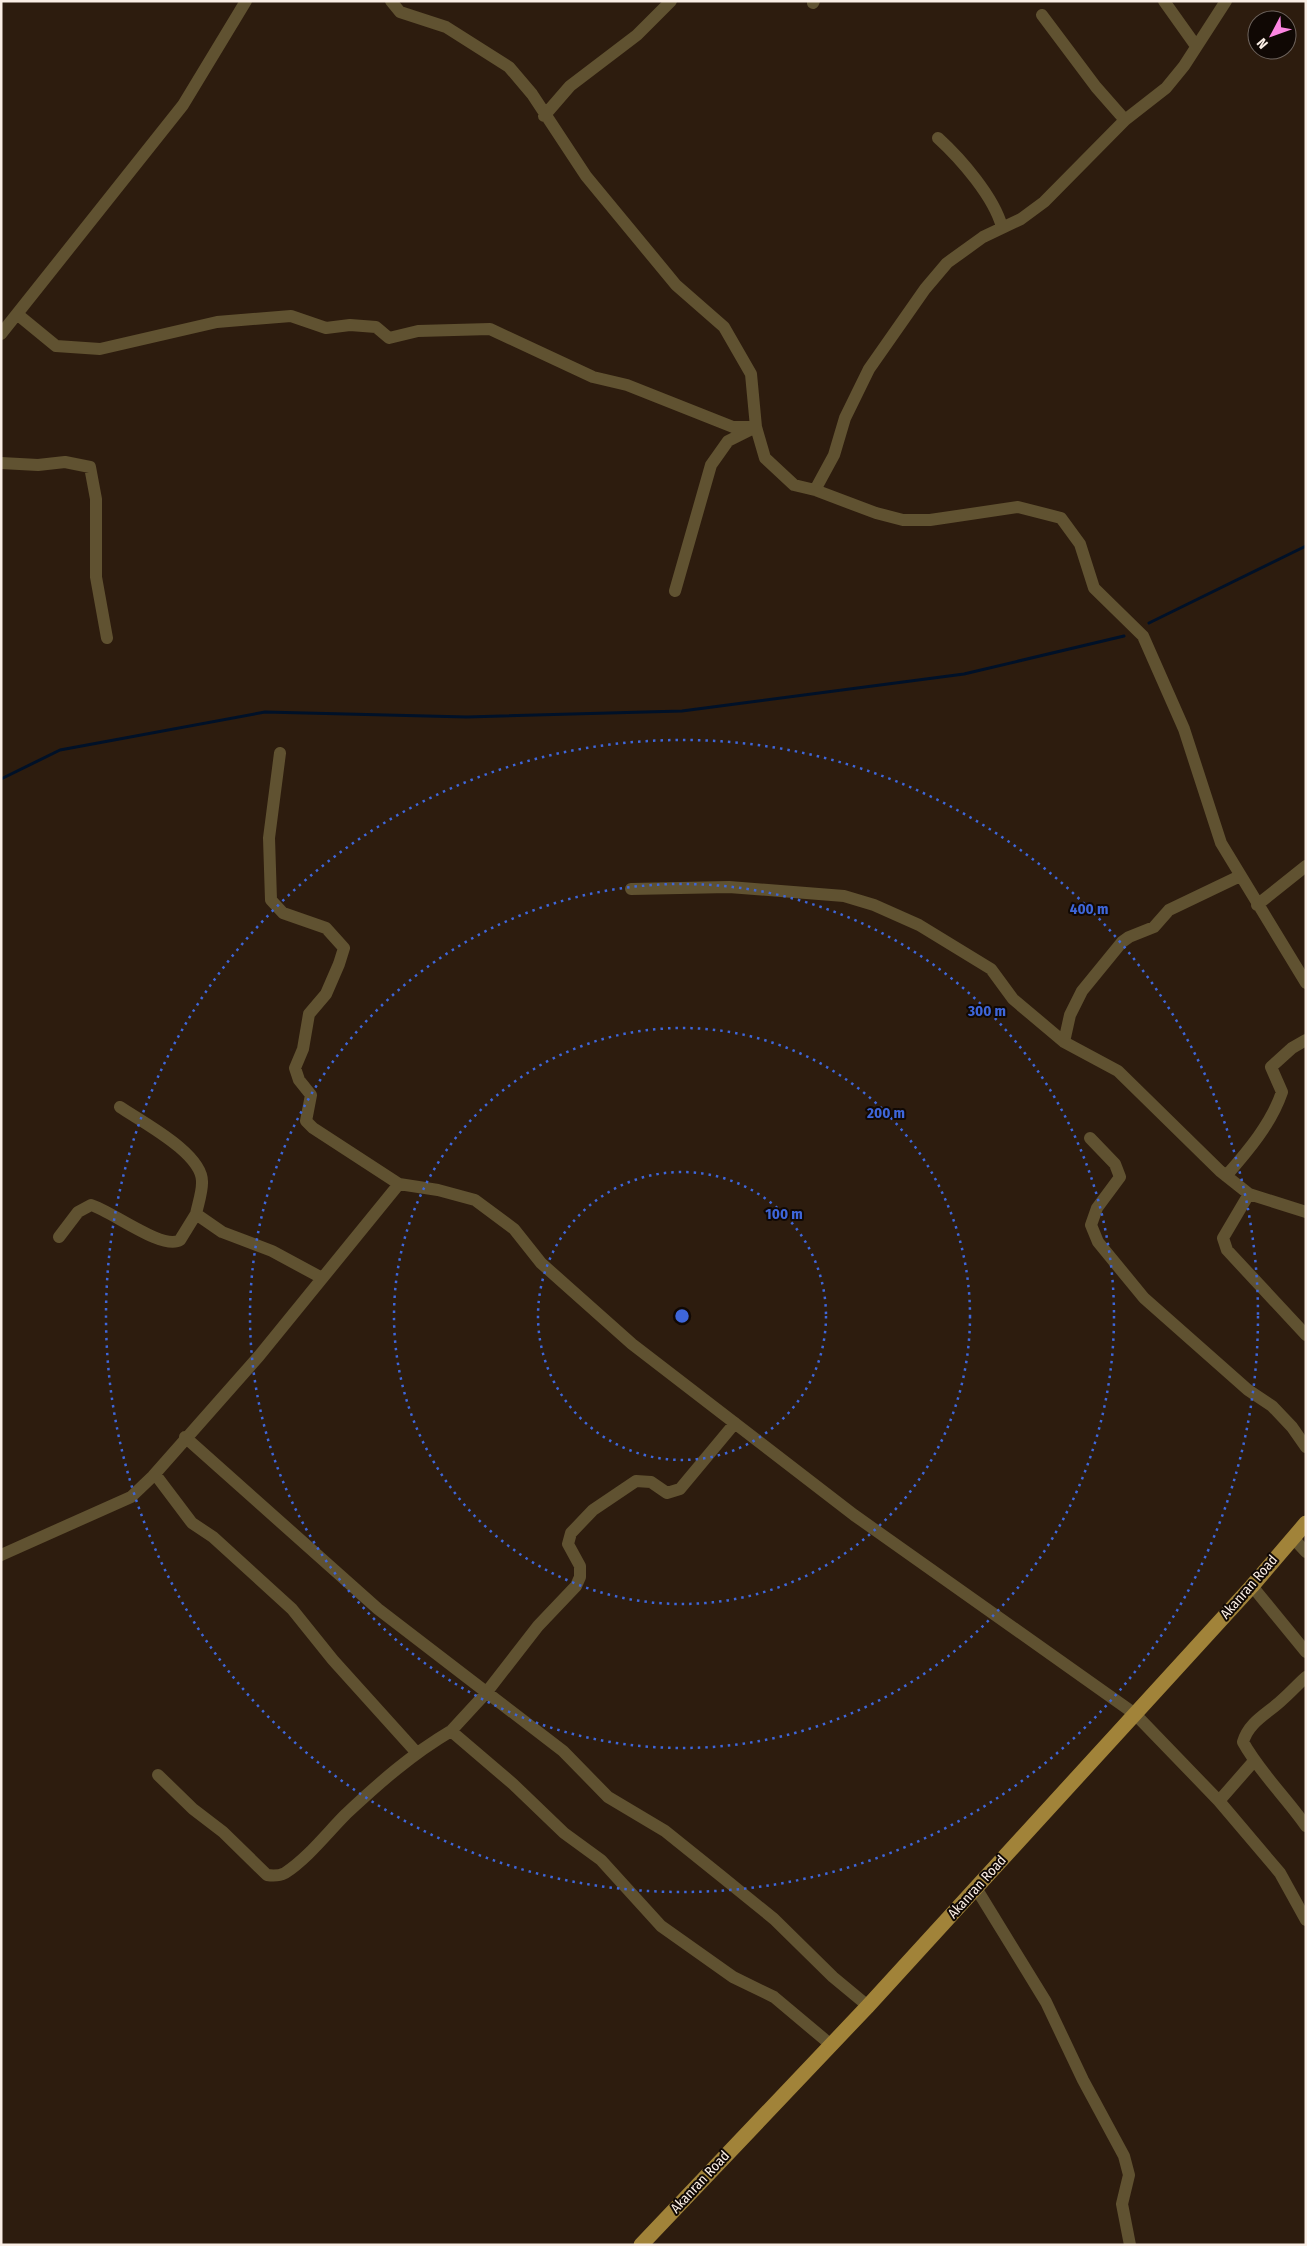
<svg xmlns="http://www.w3.org/2000/svg" width="1307" height="2246" font-family="'Fira Sans Condensed',sans-serif">
	<style>
		.lines { fill: none; stroke-linecap: round; stroke-linejoin: round }
		.stream { stroke: #001128; stroke-width: 3 }
		.minor { stroke: #605231; stroke-width: 12 }
		.major { stroke: #a18339; stroke-width: 15 }
		.ring { fill: none; stroke: #3e66da; stroke-width: 2.5; stroke-dasharray: 2.5 5 }
		.labels { text-anchor: middle; dominant-baseline: central; stroke-width: 4; stroke-linejoin: round; paint-order: stroke }
		.street-label { font-size: 14px; fill: #faeee5; stroke: #100804 }
		.centre { fill: #3e66da; stroke: #100804; stroke-width: 2.5 }
		.ring-label { font-size: 15px; text-anchor: middle; font-weight: bold; fill: #3e66da; stroke: #100804; stroke-width: 4; stroke-linejoin: round; paint-order: stroke }
	</style>
	<rect width="100%" height="100%" fill="#2d1c0e"/>
	<g class="lines">
		<path class="stream" d="M1149,623L1306,546
			M1,779L60,750L265,712L467,717L682,711L964,674L1124,636"/>
		<path class="minor" d="M391,1L400,12L446,27L509,67L532,94L586,176L676,285L724,327L751,374L756,427L765,458L794,485L815,490L876,513L903,520H930L1018,507L1061,518L1080,544L1094,588L1143,636L1184,729L1221,843L1306,983
			M1164,1L1196,46
			M813,3L814,1
			M1042,15L1096,87L1125,120
			M544,116L570,86L637,35L671,1
			M938,138C961,159 994,197 1002,227
			M17,314L56,346L100,349L217,322L291,316L326,328L350,325L376,327L389,338L418,331L490,329L593,377L627,385L733,427H756
			M1,334L183,105L246,1
			M1,463L38,465L65,462L90,467L96,499V577L107,638
			M815,490L834,455L845,418L869,369L925,289L947,263L983,237L1021,219L1044,202L1125,120L1166,88L1184,66L1226,1
			M675,591L711,465L728,441L752,429
			M280,753L269,838L271,900L283,913L326,928L344,948L339,964L326,994L309,1014L303,1049L295,1068L299,1080L311,1095L306,1121L313,1128L399,1184
			M631,889L729,887L844,896L874,905L919,925L991,969L1013,999L1064,1042L1118,1071L1220,1171L1249,1194L1306,1212
			M1257,905L1306,866
			M1064,1042L1070,1015L1082,991L1122,942L1129,937L1154,927L1169,910L1240,876
			M120,1107C142,1122 204,1154 202,1183C202,1193 198,1204 196,1214L222,1232L272,1251L322,1278
			M1090,1138L1115,1164L1120,1177L1097,1208L1091,1225L1098,1242L1144,1298L1248,1390L1272,1406L1292,1427L1306,1447
			M1226,1176C1248,1151 1271,1124 1282,1092L1271,1067L1292,1048L1306,1040
			M1249,1194L1223,1238L1227,1250L1306,1335
			M59,1237L78,1212L91,1205C110,1210 163,1251 180,1240L196,1214
			M185,1437L378,1609L563,1751L608,1797L665,1831L721,1876L774,1919L833,1977L868,2006
			M155,1474L192,1523L213,1537L292,1609L333,1660L416,1752
			M1293,1538L1306,1552
			M1,1555L131,1497L153,1476L259,1356L399,1184L438,1190L475,1200L514,1229L541,1263L632,1344L854,1515L1135,1714L1219,1801L1280,1873L1306,1920
			M1252,1586L1306,1652
			M1306,1677C1298,1684 1291,1692 1283,1699C1269,1713 1249,1721 1243,1742C1260,1773 1286,1797 1306,1826
			M451,1731L486,1693L538,1626L576,1586L580,1577V1566L568,1544L571,1533L593,1510L636,1481L651,1482L667,1493L680,1489L735,1423
			M158,1775L193,1809L223,1832L267,1875C273,1876 279,1876 285,1873C308,1858 327,1833 346,1814C379,1783 412,1754 451,1731L513,1784L564,1833L601,1860L661,1926L733,1977L774,1997L830,2044
			M1219,1801L1254,1761
			M976,1888L1046,2002L1083,2080L1124,2156L1129,2175L1122,2204L1130,2245"/>
		<path class="major" d="M641,2245L868,2006L1252,1586L1306,1523"/>
	</g>
	<g class="ring">
		<circle cx="682" cy="1316" r="144"/>
		<circle cx="682" cy="1316" r="288"/>
		<circle cx="682" cy="1316" r="432"/>
		<circle cx="682" cy="1316" r="576"/>
	</g>
	<g class="labels">
		<g class="street-label">
			<text transform="translate(1249 1587) rotate(-49)">Akanran Road</text>
			<text transform="translate(977 1887) rotate(-48)">Akanran Road</text>
			<text transform="translate(700 2182) rotate(-47)">Akanran Road</text>
		</g>
	</g>
	<circle cx="682" cy="1316" r="8" class="centre"/>
	<g class="ring-label">
		<text x="1089" y="914">400 m</text>
		<text x="987" y="1016">300 m</text>
		<text x="886" y="1118">200 m</text>
		<text x="784" y="1219">100 m</text>
	</g>
	<rect width="1307" height="2246" fill="none" stroke="#faeee5" stroke-width="5"/>
	<g transform="translate(1272 35) rotate(229)"><circle r="24" fill="#100804" stroke="#6e645e"/>
	<path d="M0-4L9 19L0 12L-9 19Z" fill="#fd86e2"/>
	<text y="-8" font-size="14" font-weight="bold" text-anchor="middle" fill="#faeee5">N</text>
	</g>
</svg>
